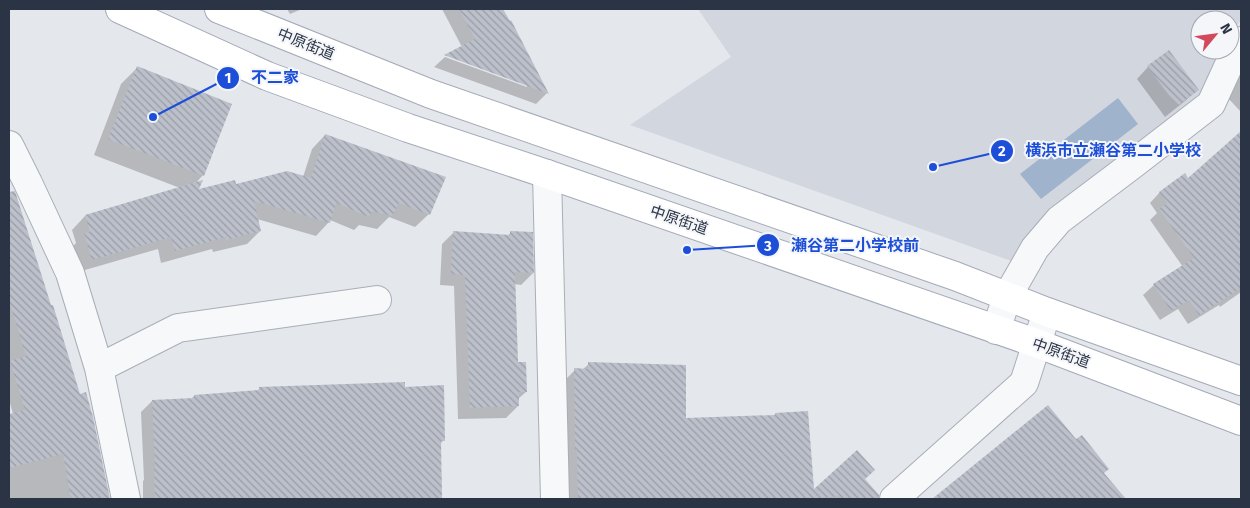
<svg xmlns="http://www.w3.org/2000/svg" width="1250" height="508" font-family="'Fira Sans','Noto Sans JP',sans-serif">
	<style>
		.built { fill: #d2d6de }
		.water { fill: #9fb4cc }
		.shadow { fill: #0003 }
		.building { fill: url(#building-back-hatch) }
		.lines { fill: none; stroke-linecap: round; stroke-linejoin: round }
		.minor-casing { stroke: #a9aeb7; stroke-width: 30 }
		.major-casing { stroke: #a3abb8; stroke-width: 30 }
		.minor { stroke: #f7f8fa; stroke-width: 28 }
		.major { stroke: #fff; stroke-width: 28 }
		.labels { text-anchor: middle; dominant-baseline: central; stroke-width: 4; stroke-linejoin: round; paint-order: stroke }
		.street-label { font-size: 15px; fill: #2b3445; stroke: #f4f6f9 }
		.leader { fill: none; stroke: #1d4ed8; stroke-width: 2 }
		.callout-dot { fill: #1d4ed8; stroke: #f4f6f9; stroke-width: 2 }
		.mark-label { font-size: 15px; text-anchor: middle; font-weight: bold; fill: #fff }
		.callout-label { font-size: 16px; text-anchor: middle; font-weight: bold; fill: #1d4ed8; stroke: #f4f6f9; stroke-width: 4; stroke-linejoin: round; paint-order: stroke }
	</style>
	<defs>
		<pattern id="building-back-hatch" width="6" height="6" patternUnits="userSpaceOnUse" patternTransform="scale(1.25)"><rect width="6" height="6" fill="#bbc0ca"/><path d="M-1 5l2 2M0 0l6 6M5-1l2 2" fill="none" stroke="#989da6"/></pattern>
	</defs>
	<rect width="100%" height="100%" fill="#e4e7ec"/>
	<path class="built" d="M698,9H1241V21L1230,31V20H1200V50H1220L1194,108L1014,262L630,125L731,57Z"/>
	<path class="water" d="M1118,98L1138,124L1041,199L1020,174Z"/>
	<path class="shadow" d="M287,9H302L290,14Z
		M442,9H502L547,93L536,104L434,67L445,57L527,87V84L462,47Z
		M1148,67L1197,90L1185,101L1165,117L1137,79Z
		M137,68L203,175L195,184L197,190L303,177L312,149L325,135L429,214L415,227L389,217L377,229L359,225L354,230L330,220L329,222L316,236L257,219L260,231L247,244L213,252L212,249L161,263L158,249L78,272L71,248L76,243L72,230L85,216L180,188L94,155L121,84Z
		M1241,74V112L1227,97L1234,81Z
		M1241,132V292L1220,307L1219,305L1188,324L1178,309L1160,320L1143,295L1154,285L1183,267L1150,220L1157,213L1150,203L1160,192L1188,180Z
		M24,227L79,396L92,417L109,499H9V415L13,414L9,400V232Z
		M454,232L507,237L511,232L533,273L521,285L514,284L517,363L526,392L518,399V406L506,418L458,419L454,286L440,285L442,244Z
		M589,364L684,419L774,416L775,414L813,492L863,480L878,498L876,499H568L564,381L575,370H582Z
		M260,388H404L444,440L440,444L442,499H143V481L144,480L141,412L152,401L191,399L194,396L256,392Z
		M1048,406L1124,499H934Z"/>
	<path class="building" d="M459,9H503L510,21L511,20L549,94L444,55L475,39Z
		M1169,50L1199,90L1177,106L1147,66Z
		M137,66L232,104L204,176L108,139Z
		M1241,131V288L1199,315L1189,300L1171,311L1153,284L1194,258L1159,209L1167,203L1159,192L1185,173L1188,178Z
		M325,134L446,177L430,215L399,203L392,216L372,211L369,217L336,203L330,223L254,201L261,231L226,240V237L175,251L171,237L92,260L84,233L90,232L85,215L203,180L199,189L235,180L236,184L287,171L311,178Z
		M15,191L51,305H53L80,394L86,392L93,417L110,499H71L63,454L9,468V414L25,410L10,361L26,356L9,300V192Z
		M453,231L510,235V231L533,232L534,273L515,272L518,362H526L527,392H519V406L470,408L465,275L451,274Z
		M588,362L686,365V418L775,415V413L808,411L814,489L857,450L875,470L865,479L879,495V499H842L840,496L814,499H578L577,449H575L574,368L588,369Z
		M405,382V387L444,385L445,441H441L442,499H155L154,468H155L152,400L194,398V395L259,390V387Z
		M1048,405L1076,439L1082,435L1109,469L1104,473L1126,499H932Z"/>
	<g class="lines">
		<g class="minor-casing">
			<path id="minor" d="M9,145L28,183L70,273L99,368L126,499
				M547,174L555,499
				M996,330L1007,297L1035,248L1059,220L1132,165L1211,104L1239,43L1241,41
				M99,368L178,328L377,300
				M894,499L1024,383L1047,312"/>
		</g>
		<g class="major-casing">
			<path id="major" d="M120,9L267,76L408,128L547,174L1036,343L1241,421
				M219,9L431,94L955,276L1047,312L1241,381"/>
		</g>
		<use href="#minor" class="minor"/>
		<use href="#major" class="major"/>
	</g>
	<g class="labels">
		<g class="street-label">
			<text transform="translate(306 44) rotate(22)">中原街道</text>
			<text transform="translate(679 220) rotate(19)">中原街道</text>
			<text transform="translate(1061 353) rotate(20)">中原街道</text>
		</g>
	</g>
	<path class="leader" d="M153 117L228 78M933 167L1002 151M687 250L768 245"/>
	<g class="callout-dot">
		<circle cx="153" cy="117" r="5"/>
		<circle cx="933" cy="167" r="5"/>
		<circle cx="687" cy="250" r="5"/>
		<circle cx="228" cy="78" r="12"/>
		<circle cx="1002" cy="151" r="12"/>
		<circle cx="768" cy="245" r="12"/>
	</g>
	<g class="mark-label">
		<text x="228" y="83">1</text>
		<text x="1002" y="156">2</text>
		<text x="768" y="251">3</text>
	</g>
	<g class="callout-label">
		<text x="275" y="83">不二家</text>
		<text x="1113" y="156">横浜市立瀬谷第二小学校</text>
		<text x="855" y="251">瀬谷第二小学校前</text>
	</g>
	<rect width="1250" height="508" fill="none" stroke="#2b3445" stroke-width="20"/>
	<g transform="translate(1215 35) rotate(61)"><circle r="24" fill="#f4f6f9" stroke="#a4a8b1"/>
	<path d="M0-4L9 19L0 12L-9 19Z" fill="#d1495b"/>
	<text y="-8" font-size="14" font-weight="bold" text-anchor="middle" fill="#2b3445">N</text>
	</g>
</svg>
